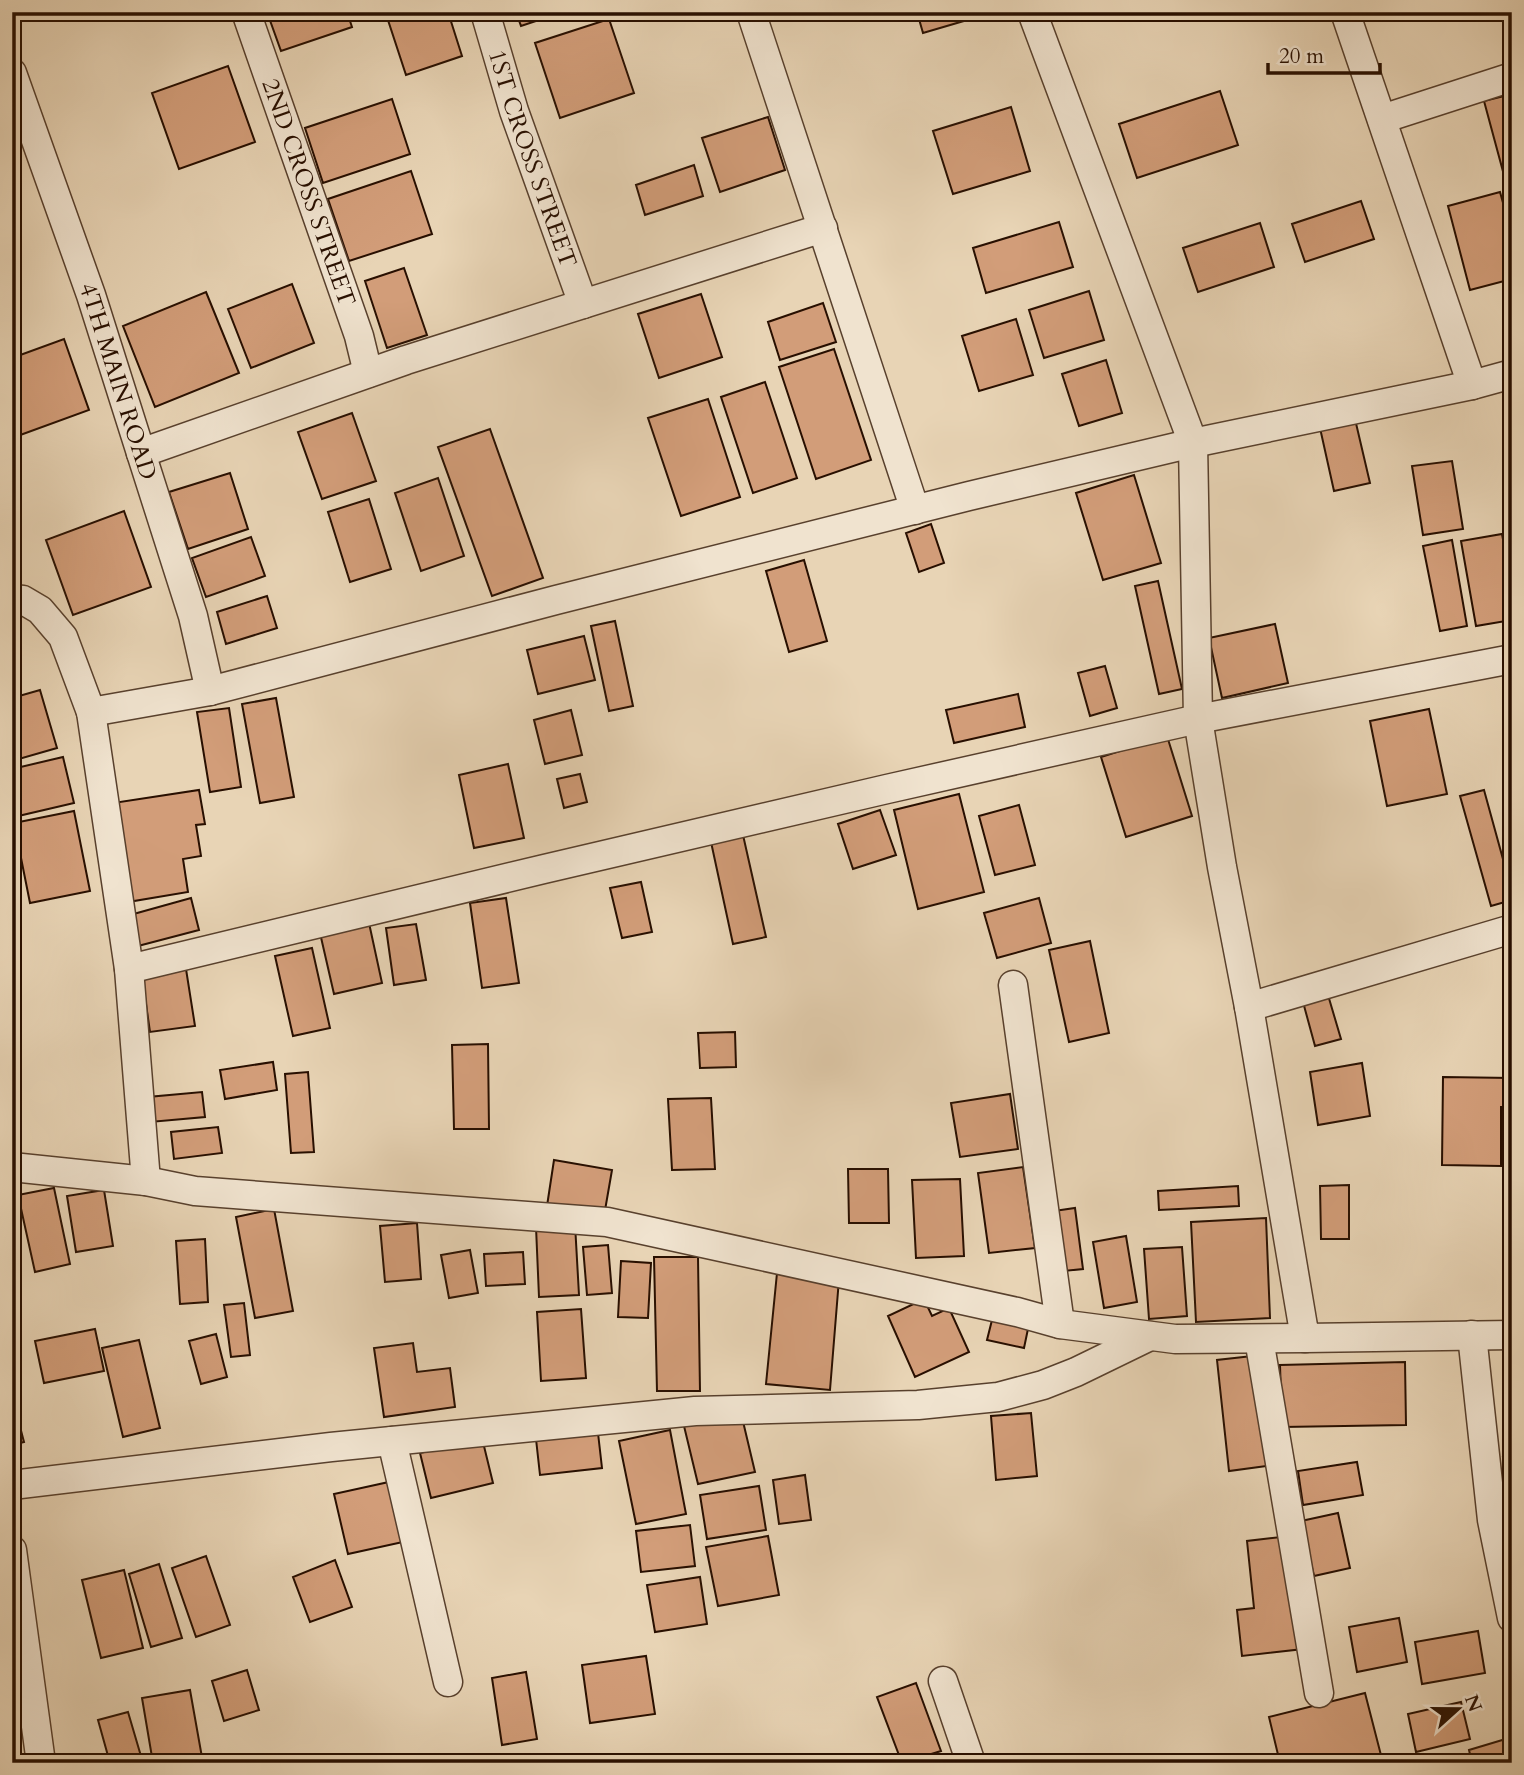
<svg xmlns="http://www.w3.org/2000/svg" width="1524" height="1775" font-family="Cardo,serif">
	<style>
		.building { fill: #d29d79; stroke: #280f00; stroke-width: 2 }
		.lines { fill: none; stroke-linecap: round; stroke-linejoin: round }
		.street-casing { stroke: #58402d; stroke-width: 31 }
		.street { stroke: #f0e3cf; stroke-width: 28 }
		.labels { text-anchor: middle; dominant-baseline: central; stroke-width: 5; stroke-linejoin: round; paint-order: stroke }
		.street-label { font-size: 24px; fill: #280f00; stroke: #f0e3cf }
	</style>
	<rect width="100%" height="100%" fill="#e8d4b5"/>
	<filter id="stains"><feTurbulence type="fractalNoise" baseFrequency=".00286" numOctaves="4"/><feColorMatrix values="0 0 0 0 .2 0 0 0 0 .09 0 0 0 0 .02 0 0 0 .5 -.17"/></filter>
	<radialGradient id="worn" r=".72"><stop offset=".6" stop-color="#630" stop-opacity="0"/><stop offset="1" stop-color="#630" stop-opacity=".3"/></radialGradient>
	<path class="building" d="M267,12H347L352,27L281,51Z
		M400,12H448L462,56L406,75L387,17Z
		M516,12H563L521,26Z
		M917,12H972L974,18L923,33Z
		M1500,12H1512V29L1506,31Z
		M609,19L634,93L560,118L535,43Z
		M228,66L255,142L179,169L152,93Z
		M1220,91L1238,145L1137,178L1119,124Z
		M1512,94V189L1508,190L1484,101Z
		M392,99L410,154L323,183L305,128Z
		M1011,107L1030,171L953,194L933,131Z
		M768,117L785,170L720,192L702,138Z
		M694,165L703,196L645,215L636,185Z
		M411,171L432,234L349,261L328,199Z
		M1500,192L1512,235V279L1470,290L1448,206Z
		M1361,201L1374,239L1305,262L1292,224Z
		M1059,222L1073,267L986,293L973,248Z
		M1260,223L1274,267L1198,292L1183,248Z
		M404,268L427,335L387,348L365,281Z
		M292,284L314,343L251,368L228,309Z
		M1089,291L1104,340L1044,358L1029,310Z
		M206,292L239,373L155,407L123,326Z
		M701,294L722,357L659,378L638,314Z
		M823,303L836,342L780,360L768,322Z
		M1016,319L1033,375L979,391L962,336Z
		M64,339L89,410L12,438V358Z
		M834,349L871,460L816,479L779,367Z
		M1106,360L1122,413L1079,426L1062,374Z
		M765,382L797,478L753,493L721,397Z
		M708,399L740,497L681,516L648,418Z
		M352,413L376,481L322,499L298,432Z
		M1355,419L1370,483L1334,491L1320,428Z
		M490,429L543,578L492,596L438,447Z
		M1452,461L1463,529L1423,535L1412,466Z
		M230,473L248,529L188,549L169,492Z
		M1134,475L1161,563L1103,580L1076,493Z
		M438,478L464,556L421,571L395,493Z
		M369,499L391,569L350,582L328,512Z
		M124,511L151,587L73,615L46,540Z
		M931,524L944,563L919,572L906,533Z
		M1502,534L1512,587V620L1476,626L1461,541Z
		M251,537L265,576L206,597L192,558Z
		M1452,540L1467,626L1440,631L1423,546Z
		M804,560L827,641L789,652L766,571Z
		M1158,581L1182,689L1159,694L1135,586Z
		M267,596L277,628L226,644L217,612Z
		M615,621L633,706L609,711L591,626Z
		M1275,624L1288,683L1222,698L1209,638Z
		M584,636L595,680L538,694L527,650Z
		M1105,666L1117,708L1090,716L1078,673Z
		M40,690L57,748L12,761V698Z
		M1018,694L1025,727L954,743L946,710Z
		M276,698L294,797L260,803L242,704Z
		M229,708L241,787L210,792L197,712Z
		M1429,709L1447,794L1387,806L1370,721Z
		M571,710L582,755L545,764L534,720Z
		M1167,736L1192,816L1126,837L1101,757Z
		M63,757L74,803L14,817L12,809V769Z
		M508,764L524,838L474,848L459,775Z
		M580,774L587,802L564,808L557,779Z
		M199,790L205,824L196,825L201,856L183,859L188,892L128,902L113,803Z
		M1484,790L1512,892V900L1491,906L1460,796Z
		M959,794L984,892L918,909L894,810Z
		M1019,805L1035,865L995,875L979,816Z
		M880,810L896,855L853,869L838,824Z
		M74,811L90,891L30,903L14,823Z
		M743,835L766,937L733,944L711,842Z
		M641,882L652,932L622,938L610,888Z
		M191,898L199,930L138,946L130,915Z
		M506,898L519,983L482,988L470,903Z
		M1039,898L1051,943L997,958L984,913Z
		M369,923L382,983L334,994L320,933Z
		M416,924L426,980L394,985L386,928Z
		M1090,941L1109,1033L1069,1042L1049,950Z
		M312,948L330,1028L293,1036L275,956Z
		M186,969L195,1026L150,1032L142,976Z
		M1328,995L1341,1039L1315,1046L1303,1002Z
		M735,1032L736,1067L700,1068L698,1033Z
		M488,1044L489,1129H454L452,1045Z
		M273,1062L277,1090L225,1099L220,1070Z
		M1362,1063L1370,1116L1318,1125L1310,1072Z
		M308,1072L314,1152L291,1153L285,1074Z
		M1443,1077L1512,1078V1107H1501V1166L1442,1165Z
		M202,1092L205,1117L150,1122L148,1097Z
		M1010,1094L1018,1149L960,1157L951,1103Z
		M711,1098L715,1169L672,1170L668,1099Z
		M218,1127L222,1153L174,1159L171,1132Z
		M554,1160L612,1170L604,1216L547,1206Z
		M1023,1167L1035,1248L989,1253L978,1173Z
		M848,1169H888L889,1223H849Z
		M960,1179L964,1256L916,1258L912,1180Z
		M1349,1185V1239H1321L1320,1186Z
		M1238,1186L1239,1206L1159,1210L1158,1191Z
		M54,1188L70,1264L35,1272L18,1195Z
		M104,1190L113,1246L76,1252L67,1196Z
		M1075,1208L1083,1269L1054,1272L1047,1212Z
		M274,1209L293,1311L255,1318L236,1217Z
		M1266,1218L1270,1318L1196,1322L1191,1222Z
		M417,1223L421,1279L385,1282L380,1226Z
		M575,1224L579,1295L539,1297L536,1227Z
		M1126,1236L1137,1302L1104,1308L1093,1242Z
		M205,1239L208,1302L180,1304L176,1241Z
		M608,1245L612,1293L587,1295L583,1247Z
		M1182,1247L1187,1316L1149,1319L1144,1249Z
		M470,1250L478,1293L449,1298L441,1255Z
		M523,1252L525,1284L486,1286L484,1254Z
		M654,1257H698L700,1391H657Z
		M621,1261L651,1263L648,1318L618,1317Z
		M777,1273L839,1279L830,1390L766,1384Z
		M924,1299L932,1316L949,1308L969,1352L915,1377L888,1316Z
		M244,1303L250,1355L231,1357L224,1305Z
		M581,1309L586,1378L541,1381L537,1312Z
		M993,1316L1029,1324L1024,1348L987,1340Z
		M95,1329L104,1371L44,1383L35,1341Z
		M216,1334L227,1377L201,1384L189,1341Z
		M139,1340L160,1428L123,1437L102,1348Z
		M413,1343L417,1372L450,1368L455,1407L384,1417L374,1348Z
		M1261,1355L1273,1465L1229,1471L1217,1360Z
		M1405,1362L1406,1425L1282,1427L1280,1365Z
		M13,1400L24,1442L12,1445V1401Z
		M741,1413L755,1472L698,1484L684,1426Z
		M1031,1413L1037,1476L996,1480L991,1416Z
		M670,1430L686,1514L636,1524L619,1441Z
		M598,1433L602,1468L540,1475L536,1439Z
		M482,1438L493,1483L431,1498L420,1453Z
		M1512,1455V1501L1503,1457Z
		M1357,1462L1363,1495L1303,1505L1298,1471Z
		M805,1475L811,1520L779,1524L773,1480Z
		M398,1480L412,1540L348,1554L334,1494Z
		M759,1486L766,1530L707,1539L700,1495Z
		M1338,1513L1350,1568L1314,1576L1301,1521Z
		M690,1525L695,1566L641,1572L636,1531Z
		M768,1536L779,1595L718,1606L706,1547Z
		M1290,1536L1303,1649L1242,1656L1237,1610L1254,1608L1247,1541Z
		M206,1556L230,1625L196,1637L172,1568Z
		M335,1560L352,1607L310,1622L293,1577Z
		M159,1564L182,1638L151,1647L129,1574Z
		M124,1570L143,1648L101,1658L82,1580Z
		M700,1577L707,1624L655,1632L647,1585Z
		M1399,1618L1407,1662L1357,1672L1349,1627Z
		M1478,1631L1485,1673L1422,1684L1415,1642Z
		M646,1656L655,1714L590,1723L582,1665Z
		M247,1670L259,1710L224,1721L212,1681Z
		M526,1672L537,1739L502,1745L492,1678Z
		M916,1683L941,1751L902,1763L877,1697Z
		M190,1690L203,1763H153L142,1698Z
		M1365,1693L1383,1763H1280L1269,1717Z
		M1461,1702L1470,1739L1416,1752L1408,1714Z
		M128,1712L143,1763H110L98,1720Z
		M1509,1738L1512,1746V1760L1502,1763H1472L1469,1750Z"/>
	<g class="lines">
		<g class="street-casing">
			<g id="street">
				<path id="s1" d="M246,12L359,336L368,373"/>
				<path id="s2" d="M485,12L514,111L583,304"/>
				<path d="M751,12L915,510"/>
				<path d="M1032,12L1193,443L1198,719L1222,867L1249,1007L1305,1338L1512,1335"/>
				<path d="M1345,12L1472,385"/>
				<path id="s3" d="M12,73L91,295L141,453L193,616L210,691"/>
				<path d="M1382,119L1512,77"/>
				<path d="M141,453L406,360L823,228"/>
				<path d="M12,599L23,600L40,610L63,637L91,712L210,691L556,600L969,496L1193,443L1472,385L1512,374"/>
				<path d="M91,712L129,969L544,869L887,789L1198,719L1512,659"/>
				<path d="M129,969L146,1181"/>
				<path d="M1013,985L1060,1324"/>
				<path d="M1249,1007L1512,929"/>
				<path d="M12,1167L146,1181L195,1191L607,1222L1017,1312L1060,1324L1175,1339L1305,1338"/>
				<path d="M1472,1335L1492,1520L1512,1618"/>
				<path d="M1259,1339L1319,1693"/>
				<path d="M392,1441L448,1682"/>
				<path d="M12,1485L331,1447L695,1411L918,1405L998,1397L1043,1385L1076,1372L1150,1336"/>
				<path d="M12,1550L41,1763"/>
				<path d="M943,1681L971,1763"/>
			</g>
		</g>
		<use href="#street" class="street"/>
	</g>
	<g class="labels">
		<g class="street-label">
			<text stroke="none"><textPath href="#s2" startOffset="154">1ST CROSS STREET</textPath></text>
			<text stroke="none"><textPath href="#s1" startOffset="191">2ND CROSS STREET</textPath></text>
			<text stroke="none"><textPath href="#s3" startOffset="326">4TH MAIN ROAD</textPath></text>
		</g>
	</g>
	<rect width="1524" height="1775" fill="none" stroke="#e8d4b5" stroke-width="42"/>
	<rect x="14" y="14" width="1496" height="1747" fill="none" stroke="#280f00" stroke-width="3.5"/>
	<rect x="21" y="21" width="1482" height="1733" fill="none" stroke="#280f00" stroke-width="2"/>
	<g transform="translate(1458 1709) rotate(69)" stroke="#f0e3cf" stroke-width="5" paint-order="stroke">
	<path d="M0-5L12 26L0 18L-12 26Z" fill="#280f00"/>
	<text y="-10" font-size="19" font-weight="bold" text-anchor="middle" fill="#280f00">N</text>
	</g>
	<path d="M1268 63v10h112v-10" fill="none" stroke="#280f00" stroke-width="3.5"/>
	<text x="1279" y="63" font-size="21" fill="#280f00" stroke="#f0e3cf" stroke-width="5" paint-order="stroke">20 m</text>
	<rect width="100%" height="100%" filter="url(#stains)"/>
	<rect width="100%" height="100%" fill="url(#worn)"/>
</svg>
